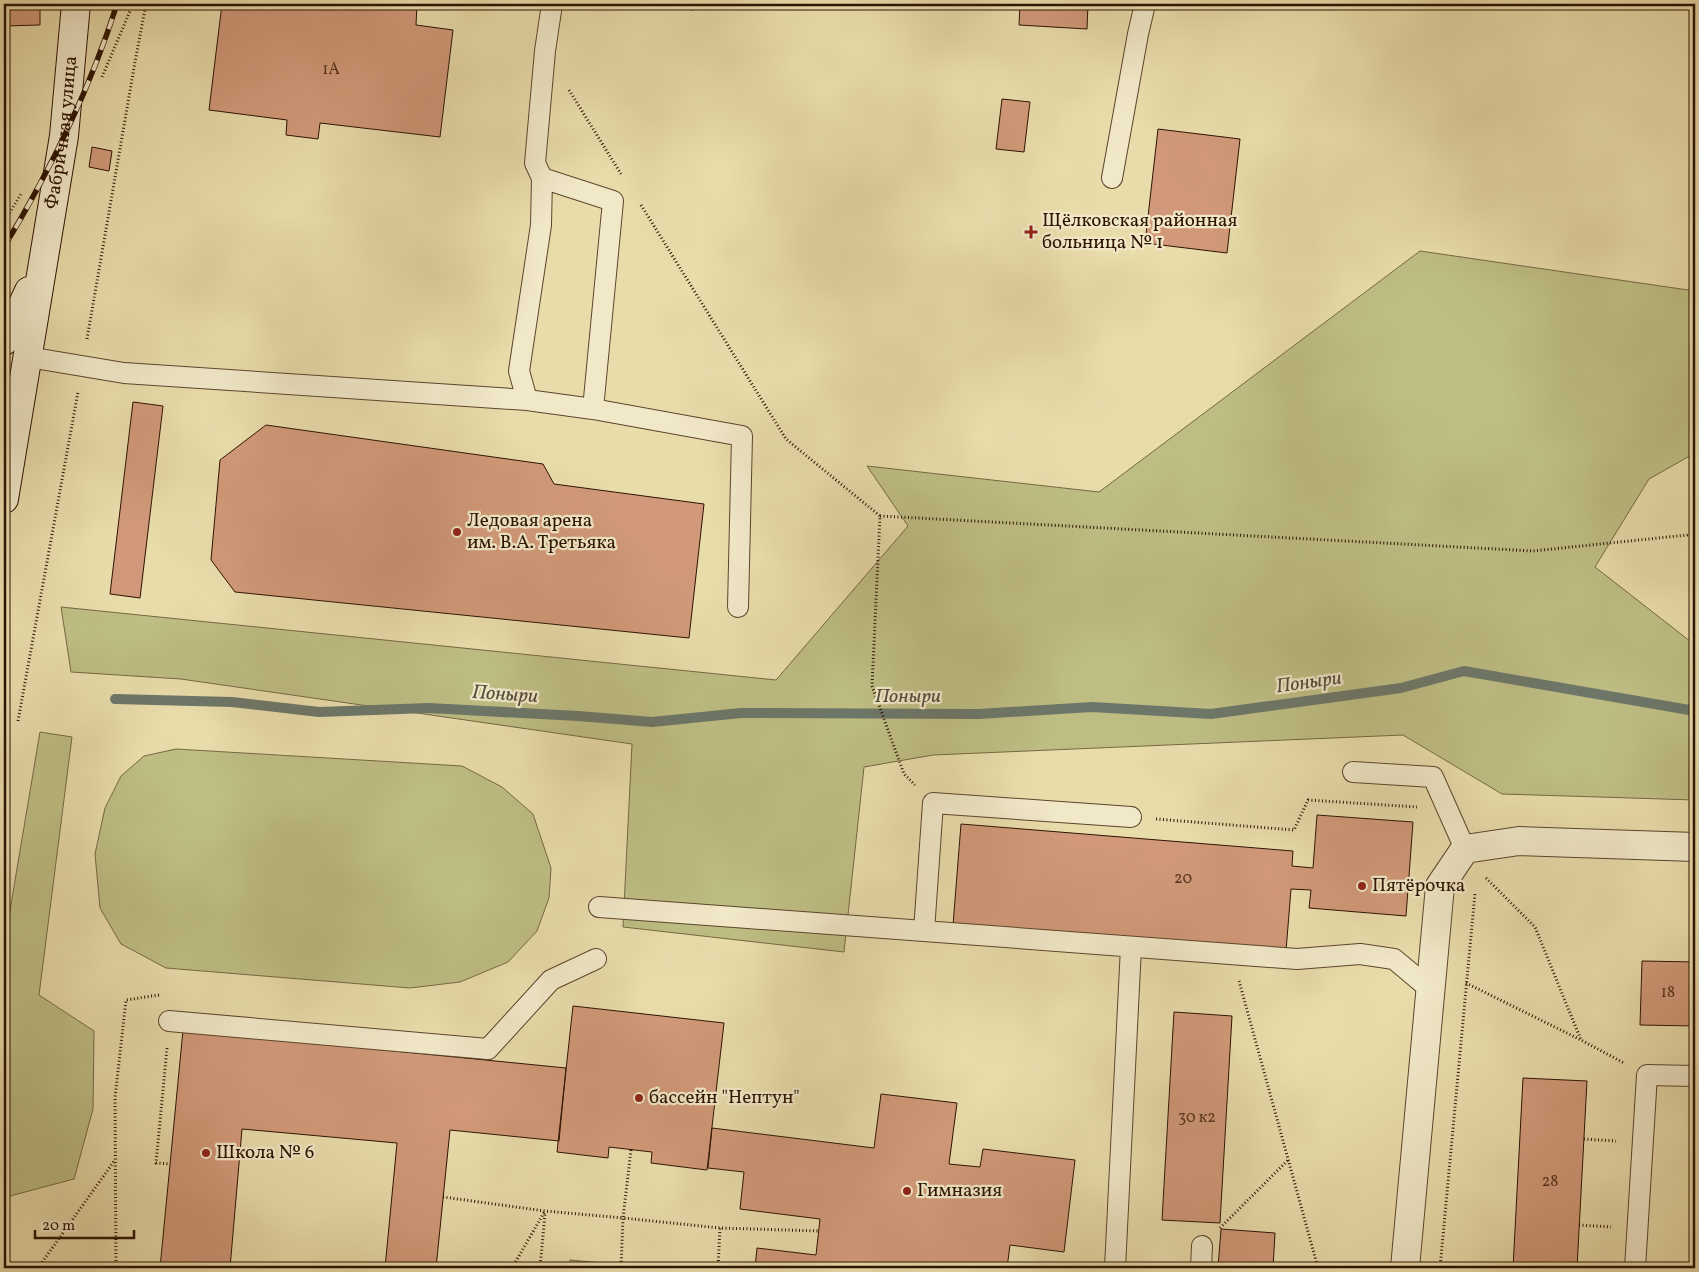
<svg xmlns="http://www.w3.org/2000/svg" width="1699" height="1272" font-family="Vollkorn,serif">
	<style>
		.green { fill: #bebe84; stroke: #766842 }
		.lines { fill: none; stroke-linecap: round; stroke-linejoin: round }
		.stream { stroke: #6d7769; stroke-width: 10 }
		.building { fill: #d19979; stroke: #2d1300 }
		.lane-casing { stroke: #5c452b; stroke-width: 22 }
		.street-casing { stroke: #5c452b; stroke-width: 30 }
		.secondary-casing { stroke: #2d1300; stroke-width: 30 }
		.path { stroke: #2d1300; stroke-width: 3; stroke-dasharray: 1 2.5; stroke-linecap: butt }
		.lane { stroke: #f1e8c8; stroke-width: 20 }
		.street { stroke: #f1e8c8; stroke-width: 28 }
		.secondary { stroke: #f1e8c8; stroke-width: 28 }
		.rail-casing { stroke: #2d1300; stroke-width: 5.5 }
		.rail { stroke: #f1e8c8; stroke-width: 4; stroke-dasharray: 11; stroke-linecap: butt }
		.poi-dot { fill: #8f2418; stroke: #f1e8c8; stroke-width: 2 }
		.labels { text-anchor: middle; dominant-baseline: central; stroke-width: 4.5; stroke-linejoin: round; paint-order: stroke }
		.number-label { font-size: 16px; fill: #56341e }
		.street-label { font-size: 19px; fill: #2d1300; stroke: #f1e8c8 }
		.poi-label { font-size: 19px; fill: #2d1300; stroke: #f1e8c8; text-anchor: start }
		.water-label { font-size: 20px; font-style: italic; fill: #524d3d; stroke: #f1e8c8 }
	</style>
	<rect width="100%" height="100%" fill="#e9dcab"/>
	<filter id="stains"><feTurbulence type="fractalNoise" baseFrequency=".004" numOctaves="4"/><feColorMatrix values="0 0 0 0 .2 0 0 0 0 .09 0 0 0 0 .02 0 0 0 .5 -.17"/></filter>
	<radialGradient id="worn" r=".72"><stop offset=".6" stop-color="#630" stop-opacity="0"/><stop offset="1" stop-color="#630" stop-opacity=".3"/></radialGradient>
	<path class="green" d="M1420,251L1695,291V453L1649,479L1595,567L1695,645V800L1502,794L1403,735L933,755L864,767L844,952L623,927L632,744L181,679L71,672L61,607L776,680L908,526L867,466L1099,492Z
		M40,732L72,737L39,995L94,1031L93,1109L74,1179L10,1196L4,1215V946Z
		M176,749L462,766L502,787L533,814L551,868L549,898L537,931L508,962L460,982L410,988L166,968L121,944L100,908L95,854L105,808L121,776L144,756Z
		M570,1260L612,1264V1268H569Z"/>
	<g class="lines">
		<path class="stream" d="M115,699L232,702L319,712L428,708L578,716L652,722L741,713L979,714L1092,707L1211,714L1401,688L1464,671L1695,711"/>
	</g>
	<path class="building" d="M4,4H40V25L4,26Z
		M222,4H417L416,25L453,30L440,137L320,123L318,139L286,135L287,120L209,110Z
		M649,4H695L694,10Z
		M1020,4H1088L1087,29L1019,25Z
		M1002,99L1030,102L1024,152L996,149Z
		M1158,129L1240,139L1227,253L1145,243Z
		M92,147L112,151L109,171L89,167Z
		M133,402L163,406L140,598L110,594Z
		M266,425L543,464L554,484L704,504L689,638L235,592L211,560L220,460Z
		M1317,815L1413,822L1406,916L1309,908L1311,890L1291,889L1286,951L953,925L961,824L1293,851L1292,866L1313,868Z
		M1642,961L1695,962V1026L1640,1025Z
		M573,1006L724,1023L707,1170L651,1163L652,1152L609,1147L608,1158L557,1152Z
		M1174,1012L1232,1016L1220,1223L1162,1220Z
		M183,1030L566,1068L559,1141L450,1130L436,1268H385L397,1143L242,1129L230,1268H160Z
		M1523,1078L1587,1081L1577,1268H1513Z
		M881,1094L957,1103L949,1164L980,1167L983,1149L1075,1160L1064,1252L1010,1245L1007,1268H755L757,1248L816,1255L820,1219L740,1209L744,1172L708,1168L712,1128L874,1148Z
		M1221,1229L1275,1233L1273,1268H1218Z"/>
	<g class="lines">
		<g class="lane-casing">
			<path id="lane" d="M552,4L545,51L535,163L542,178L541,225L519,371L527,400L593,409L742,436L738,607
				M542,178L613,201L593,409
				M1112,178L1138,34L1145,4
				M28,357L124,373L527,400
				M1353,772L1433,777L1465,849
				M1131,817L933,803L924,931L1297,959L1360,954L1394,959L1431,990
				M599,907L924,931
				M169,1021L488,1049L551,980L596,959
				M1115,1268L1131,947
				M1201,1268L1202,1246
				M1635,1268L1647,1075L1695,1076"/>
		</g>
		<g class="street-casing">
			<path id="street" d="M1405,1268L1440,886L1465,849L1519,841L1695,847"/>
		</g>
		<g class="secondary-casing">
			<g id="secondary">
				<path d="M4,341L13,325L29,291"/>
				<path id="s1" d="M4,499L64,136L76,4"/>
			</g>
		</g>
		<path class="path" d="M102,77L133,4
			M569,90L621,174
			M641,205L786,439L880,516L872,686L904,774L915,785
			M4,222L21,194
			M87,339L135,62L146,4
			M880,516L1533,551L1687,535L1695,529
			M18,721L78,392
			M1156,819L1294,830L1308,800L1417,807
			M1486,878L1535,927L1581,1040
			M1239,981L1318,1268
			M1466,983L1581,1040L1624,1063
			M167,1048L156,1163L170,1164
			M1584,1139L1616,1141
			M631,1150L623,1218L720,1228L819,1231
			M443,1197L545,1211L623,1218L621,1268
			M1579,1225L1611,1227
			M1220,1228L1288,1160
			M38,1268L115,1160
			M116,1268L115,1098L126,1000L159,995
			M512,1268L545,1211
			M540,1268L545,1214
			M718,1268L720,1228
			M1440,1268L1475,893"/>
		<use href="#lane" class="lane"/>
		<use href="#street" class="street"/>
		<use href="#secondary" class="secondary"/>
		<g class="rail-casing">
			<path id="rail" d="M4,247C50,171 90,89 117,4"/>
		</g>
		<use href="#rail" class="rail"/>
	</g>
	<g class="poi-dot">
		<path d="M1028.5 224.5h5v5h5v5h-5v5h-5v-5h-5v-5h5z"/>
		<circle cx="457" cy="532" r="5"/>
		<circle cx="1362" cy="886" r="5"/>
		<circle cx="639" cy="1098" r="5"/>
		<circle cx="206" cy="1153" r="5"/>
		<circle cx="907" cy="1191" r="5"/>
	</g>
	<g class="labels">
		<g class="number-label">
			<text x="331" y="70">1А</text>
			<text x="1183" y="879">20</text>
			<text x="1668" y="993">18</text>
			<text x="1197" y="1118">30 к2</text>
			<text x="1550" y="1182">28</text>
		</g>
		<g class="street-label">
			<text stroke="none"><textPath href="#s1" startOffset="371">Фабричная улица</textPath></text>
		</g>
		<g class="poi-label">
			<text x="1042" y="221">Щёлковская районная<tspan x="1042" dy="22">больница № 1</tspan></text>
			<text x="467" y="521">Ледовая арена<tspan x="467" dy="22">им. В.А. Третьяка</tspan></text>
			<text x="1372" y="886">Пятёрочка</text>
			<text x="649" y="1098">бассейн "Нептун"</text>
			<text x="216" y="1153">Школа № 6</text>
			<text x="917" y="1191">Гимназия</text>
		</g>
		<g class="water-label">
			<text transform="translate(1309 683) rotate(-8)">Поныри</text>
			<text transform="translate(505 695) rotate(4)">Поныри</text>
			<text x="908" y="697">Поныри</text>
		</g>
	</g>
	<rect width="1699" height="1272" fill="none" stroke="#e9dcab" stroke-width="20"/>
	<rect x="5" y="5" width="1689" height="1262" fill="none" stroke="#2d1300" stroke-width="2.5"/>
	<rect x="10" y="10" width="1679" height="1252" fill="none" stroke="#2d1300"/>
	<path d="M35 1230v8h99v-8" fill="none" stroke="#2d1300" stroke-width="2.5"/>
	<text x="42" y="1230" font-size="15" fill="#2d1300" stroke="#f1e8c8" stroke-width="4" paint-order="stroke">20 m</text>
	<rect width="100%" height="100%" filter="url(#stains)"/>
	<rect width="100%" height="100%" fill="url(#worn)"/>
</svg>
